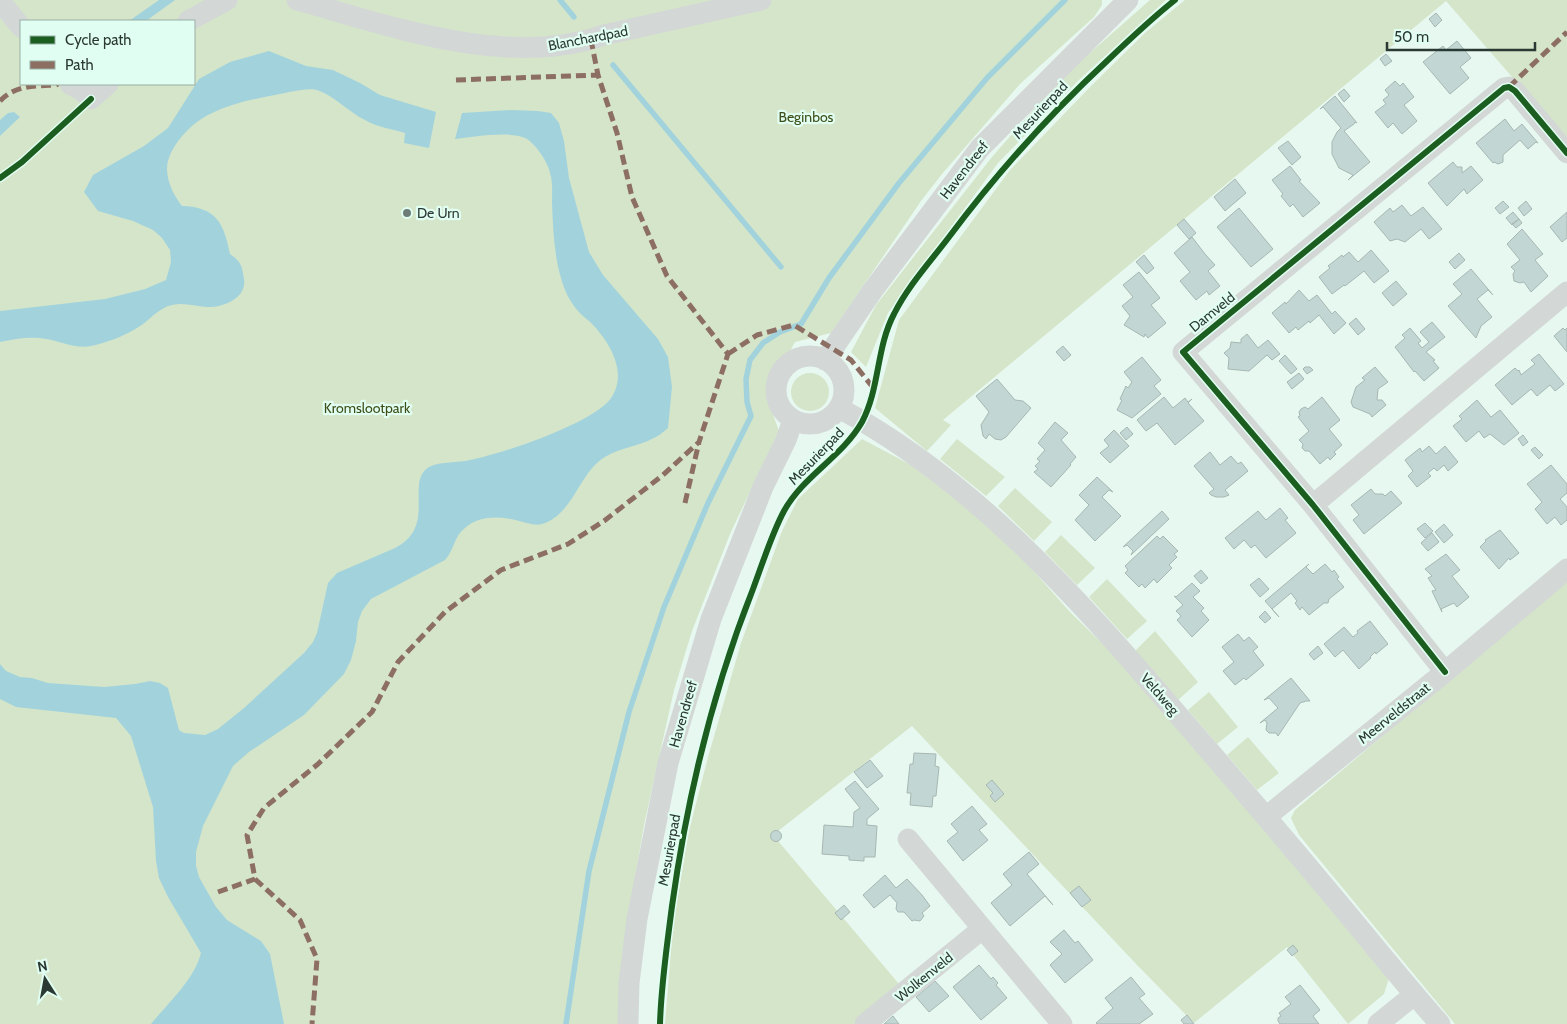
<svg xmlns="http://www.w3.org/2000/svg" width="1567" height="1024" font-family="Cabin,sans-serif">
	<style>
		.green { fill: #d5e5c9; fill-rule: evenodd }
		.water { fill: #a2d3dd }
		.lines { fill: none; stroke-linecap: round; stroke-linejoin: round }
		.stream { stroke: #a2d3dd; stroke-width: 5.5 }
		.building { fill: #c2d7d3; stroke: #a7b7b3 }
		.minor { stroke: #d3d8d7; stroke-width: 21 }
		.quiet { stroke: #8d6e63; stroke-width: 5; stroke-dasharray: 10 5; stroke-linecap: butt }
		.cycleway-casing { stroke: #e1fef2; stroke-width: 9 }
		.cycleway { stroke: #1b5e20; stroke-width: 6 }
		.poi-dot { fill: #6d7c76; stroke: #e1fef2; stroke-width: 2 }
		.labels { text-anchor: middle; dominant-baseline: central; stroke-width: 4.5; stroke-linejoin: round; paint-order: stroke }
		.street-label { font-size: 14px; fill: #2b3934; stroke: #e1fef2 }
		.park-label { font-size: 14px; fill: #3d4c16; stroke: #e1fef2 }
		.poi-label { font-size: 14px; fill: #2b3934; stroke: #e1fef2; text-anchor: start }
	</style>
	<rect width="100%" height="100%" fill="#e7f8f1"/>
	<path class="green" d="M0,0H1102V5L1094,17L1020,84L942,174L921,201L831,333L795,342L766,395L779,431L730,534L692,631L674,690L644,825L635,878L619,1024H0ZM21,21H194V84H21Z
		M1150,0H1166L1080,79L998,163L888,313L866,367L851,352L876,305L992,157L1035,108L1084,58Z
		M1185,0H1567V140L1446,1L943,420L951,425L927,451L875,408L899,320L1010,170L1091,86L1146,32Z
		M791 392a19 19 0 1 1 38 0a19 19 0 1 1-38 0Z
		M862,439L911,465L953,496L1013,548L1070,612L1115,656L1390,975L1384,994L1348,1024L1287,947L1194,1023L1138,966L912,726L773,835L899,984L854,1024H665L673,925L689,831L708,757L741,643L782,531L798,499Z
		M957,439L1005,477L986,496L940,459Z
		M1015,488L1052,522L1034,541L998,506Z
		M1061,535L1095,568L1077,585L1045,552Z
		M1107,579L1147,621L1127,639L1089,597Z
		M1567,580V1024H1455L1299,835L1291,818L1295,810Z
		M1155,631L1198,682L1178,700L1135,651Z
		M1209,692L1238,727L1217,744L1188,710Z
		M1248,737L1279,773L1257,790L1227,755Z"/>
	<path class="water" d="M159,0H175L146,21H129Z
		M269,51L306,66L333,70L360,83L380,95L436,112L429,148L404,143L405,133C392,129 377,127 365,120C350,113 333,95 317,90C308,87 285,93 275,95C253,99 230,104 210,114C192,123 174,141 168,161C164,176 173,195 182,206C217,207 224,224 230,254C241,262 242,265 244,279C247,298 223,308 206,307C195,306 184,302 172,305C158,308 149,321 137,328C124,336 106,343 91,346C74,349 61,341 46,339C31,336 15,339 0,342V311L105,299L145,289L166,280L171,262L170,250L162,238L153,230L133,221L98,211L84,192L93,175L144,146L168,128L199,79L230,62Z
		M512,110L538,111L551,113L559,123L564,141L569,178L589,252L603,275L658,339L668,357L672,387L668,428C664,431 660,435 656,437C634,449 612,447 594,466C577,484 570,513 545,523C536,527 528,523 519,521C501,516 480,515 465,528C454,536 454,551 445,560L371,599L362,611L358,622L356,641L351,660L344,674L304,715L249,752L233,766L203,826L196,852V866L199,877L216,907L227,920L261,941L270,954L284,1024H151C168,1003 194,980 201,953L168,897L159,878L156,861L153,807L131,736L116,718L16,707L0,699V664L6,671L20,677L32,678L48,683L104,687L135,684L150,681L160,683L168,688L179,730L184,733L205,735L218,729L244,708L304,653L313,642L317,633L328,583L337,573L395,548C438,526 404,482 429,467C441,461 458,463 470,460C501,454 599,422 613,395C626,372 611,345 595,327C590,321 583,317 578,311C570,302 564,290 561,278C554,255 553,228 552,203C552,193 553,182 550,173C548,162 536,145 527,139C511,130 474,137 455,139L462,113Z
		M14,112L20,117L0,136V120L8,113Z"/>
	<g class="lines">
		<path class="stream" d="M560,0L574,17
			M613,65L781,267
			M566,1024L589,871L629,712L664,607L708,503L751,416L747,402L746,379L750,360L763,343L780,332L801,324L829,278L899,183L987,78L1065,0"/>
	</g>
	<path class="building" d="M1436,13L1442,20L1435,27L1429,19Z
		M1457,41L1471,58L1460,67L1469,78L1450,94L1423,62L1443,46L1446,50Z
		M1386,54L1392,61L1385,66L1380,59Z
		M1395,81L1400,86L1403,83L1414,97L1404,105L1417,121L1402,134L1393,123L1388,128L1375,112L1386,104L1383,100L1389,95L1385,90Z
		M1344,89L1350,96L1344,102L1338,94Z
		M1335,96L1357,123L1355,122L1354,124L1344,131L1370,162L1348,180L1353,175L1339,168L1332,154V142L1337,132L1341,128L1323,107L1320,109Z
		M1505,119L1514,131L1522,124L1538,143L1536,142L1528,149L1520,140L1503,155V162L1498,164L1494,162L1493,163L1476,143Z
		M1288,141L1301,157L1292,165L1278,148Z
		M1453,162L1457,167H1462V173L1471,166L1483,180L1467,194L1464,189L1447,206L1428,183Z
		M1290,166L1301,180L1299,181L1320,203L1303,217L1293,204L1290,207L1281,196L1283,194L1272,180Z
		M1235,179L1246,193L1225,211L1214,197Z
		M1503,201L1509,207L1500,214L1495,208Z
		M1526,201L1532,209L1524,216L1518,208Z
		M1402,205L1411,216L1423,207L1442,229L1429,239L1421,229L1405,242L1397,239L1390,241L1374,222L1390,208L1393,212Z
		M1239,208L1273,249L1251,267L1217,227Z
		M1513,212L1519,219L1512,225L1506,218Z
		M1567,212V238L1562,242L1550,227Z
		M1184,219L1196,233L1189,239L1177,225Z
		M1519,219L1522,223L1516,228L1512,224Z
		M1522,229L1543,254L1535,260L1548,276L1531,292L1524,282L1520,283L1514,281L1513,274L1515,271L1511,267L1520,260L1507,244Z
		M1192,237L1205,254L1215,265L1208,271L1220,286L1209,295L1207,291L1196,300L1180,281L1190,272L1174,253Z
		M1371,250L1389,271L1374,283L1364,271L1345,286L1344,285L1332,294L1319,277L1330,268L1328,266L1342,255L1343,257L1349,252L1358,262Z
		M1459,253L1465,260L1455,269L1449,262Z
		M1144,255L1154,268L1147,274L1136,262Z
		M1471,269L1493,295L1488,290L1477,299L1492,317L1481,326L1476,338L1448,306L1462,294L1453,284Z
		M1139,272L1160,298L1151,305L1166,323L1148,338L1145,334L1144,337L1124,325L1130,316L1122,306L1133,297L1123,285Z
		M1396,281L1407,294L1393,306L1382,293Z
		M1299,290L1309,301L1317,295L1332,314L1335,311L1346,323L1334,334L1319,315L1310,323L1309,321L1298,330L1296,327L1289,333L1272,313L1285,302L1286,304Z
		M1356,318L1365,329L1358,335L1349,324Z
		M1432,322L1445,337L1426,352L1435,360L1433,361L1439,368L1424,381L1415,371L1414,372L1395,347L1405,338L1402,335L1410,328L1421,341L1418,343L1422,348L1429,342L1420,332Z
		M1563,328L1565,330L1567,328V352L1554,336Z
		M1247,334L1258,348L1268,340L1280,354L1272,360L1267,355L1249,371L1228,369L1229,358L1224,353L1230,348L1231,342L1241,343V339Z
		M1063,346L1071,355L1064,361L1056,352Z
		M1539,354L1564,384L1555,391L1550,385L1537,396L1531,389L1512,405L1495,385L1515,368L1518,371L1519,370L1521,375L1535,364L1531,360Z
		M1285,355L1297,369L1291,374L1279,361Z
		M1142,357L1161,380L1154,386L1161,394L1132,418L1117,410L1122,400L1120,399L1126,386L1128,388L1132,382L1124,372Z
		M1305,367H1310L1313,370L1307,374L1303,369Z
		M1375,367L1388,382L1378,389L1377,400H1382L1386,405L1372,417L1370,414L1353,407L1351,402L1356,387L1365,380L1362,378Z
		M1299,373L1304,379L1292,389L1287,382Z
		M997,379L1015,400L1023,401L1031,408L1006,437L1001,440L995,439L989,434L986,439L983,436L981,425L989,412L976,396Z
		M1164,397L1173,408L1185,398L1188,402L1192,399L1188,403L1204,421L1175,445L1157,423L1146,431L1137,420Z
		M1322,397L1340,420L1329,429L1342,445L1334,452L1336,454L1330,460L1328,457L1320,464L1309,451H1305L1302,448L1303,444L1299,440L1309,431L1298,417L1300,416L1299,412L1301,409L1305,407L1308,409Z
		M1477,400L1491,417L1500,410L1519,433L1504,445L1490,434L1484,438L1479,431L1466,442L1453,426L1462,419L1459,416Z
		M1055,422L1068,433L1061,440L1076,457L1070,464L1071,465L1051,487L1034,472L1038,469L1035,466L1040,461L1037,459L1045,450L1038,443Z
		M1127,427L1133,434L1126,440L1120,433Z
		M1114,430L1129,446L1110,463L1100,453L1109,446L1104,440Z
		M1523,435L1528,442L1523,446L1518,439Z
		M1429,446L1436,454L1445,446L1458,462L1448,471L1444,465L1437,471L1434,468L1428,473L1431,476L1417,487L1408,476L1413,471L1405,460L1420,448L1422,452Z
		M1535,447L1543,455L1539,459L1531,450Z
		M1210,452L1220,465L1231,456L1238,464L1241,462L1248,471L1225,490L1229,495L1224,497H1216L1211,495L1209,493L1214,489L1194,466Z
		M1551,465L1567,484V493L1560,499L1567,507V520L1561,525L1555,517L1547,524L1535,509L1542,502L1527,484Z
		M1097,477L1113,492L1109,490L1102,497L1121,516L1095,541L1075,520L1089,505L1079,495Z
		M1371,489L1375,494H1383L1385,496L1391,491L1402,503L1364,534L1353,520L1359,515L1351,505Z
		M1280,508L1288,518L1285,520L1296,533L1266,558L1255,545L1251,548L1244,540L1234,549L1225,538L1258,511L1266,520Z
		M1162,511L1169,519L1131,555L1133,551L1127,545L1123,547Z
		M1425,523L1433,531L1425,538L1417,529Z
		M1444,524L1453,535L1444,543L1435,532Z
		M1500,530L1519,553L1510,560L1509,558L1499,569L1480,547L1486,541L1485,540Z
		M1432,533L1439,542L1428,551L1421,543Z
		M1157,536L1160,539L1163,536L1178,551L1174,554L1177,557L1169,565L1172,568L1157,583L1154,579L1145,588L1142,584L1139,587L1125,573L1128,570L1125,566Z
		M1446,554L1460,570L1452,576L1469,597L1457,607L1454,603L1441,609L1442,612L1432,591L1436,590L1428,578L1432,576L1425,569Z
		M1309,564L1306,567L1313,574L1325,564L1332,572L1334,570L1339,577L1337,579L1344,587L1329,599L1328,603H1324L1309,615L1302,607L1300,610L1295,603L1297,601L1291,593L1272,609L1279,617L1265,601Z
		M1201,570L1208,578L1201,584L1194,576Z
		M1259,578L1269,589L1260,597L1250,585Z
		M1192,583L1200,591L1193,597L1204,608L1201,611L1209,620L1192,637L1177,620L1181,616L1176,611L1183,605L1174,596L1176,597Z
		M1265,611L1271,618L1265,623L1259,617Z
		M1370,621L1388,644L1376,654L1375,652L1370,657L1371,658L1359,669L1343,650L1335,657L1324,644L1344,627L1353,637L1358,633L1357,631Z
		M1238,634L1244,641L1249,637L1258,647L1253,651L1264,665L1246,680L1244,678L1235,685L1223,671L1234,662L1222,647Z
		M1318,646L1323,653L1314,660L1309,654Z
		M1291,678L1310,701H1306L1300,703L1278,736L1276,733H1269L1266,730L1267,723L1265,720L1260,723L1278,708L1269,698L1264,700Z
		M914,753L936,754L935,766L939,767L936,796H933L932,807L910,805L911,793H907L910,764H913Z
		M870,760L883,776L867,788L854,772Z
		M992,780L1004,794L995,802L990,796L993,793L986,785Z
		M855,781L879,809L867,819V825L877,826L875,857H864V861L849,860V856L822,854L824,825L853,827L854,812L860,808L845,789Z
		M972,806L987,824L979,830L988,840L963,861L947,841L958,832L951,824Z
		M770.5 836a5.5 5.5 0 1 1 11 0a5.5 5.5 0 1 1-11 0Z
		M1029,852L1039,864L1027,874L1053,905L1045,896L1010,926L991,903L1012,885L1003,874Z
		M885,875L896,888L907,879L922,895L930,906L922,913L924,916L920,921L914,920L912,921L904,912H898L896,909L897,903L890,895L874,908L863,895Z
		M1079,886L1091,900L1082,907L1070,893Z
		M844,905L850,912L841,920L835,913Z
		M1064,930L1075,943L1078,941L1093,960L1065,983L1050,965L1062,954L1050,942Z
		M1293,945L1298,951L1292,956L1287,950Z
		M979,965L991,979L993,977L998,983L996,985L1007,998L981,1020L953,987Z
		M1131,977L1145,994L1139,998L1153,1014L1139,1024H1097L1096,1023L1113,1008L1105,998Z
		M935,981L949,996L929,1012L916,997Z
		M1300,985L1320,1010L1313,1016L1319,1024H1280L1278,1021V1018L1281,1016L1279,1013L1291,1004L1285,997Z
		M1187,1015L1194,1024H1184L1181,1020Z
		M893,1016L899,1024H884Z"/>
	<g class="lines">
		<path class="minor" d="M297,0C391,26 507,69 604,35L761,0
			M0,1L21,27
			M188,21L227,0
			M70,84L81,90L91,99L108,84
			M776 390a34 34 0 1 1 68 0a34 34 0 1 1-68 0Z
			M825,360L873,290L980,148L1128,0
			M839,408C973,480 1075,595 1173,709C1226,770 1279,832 1331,894C1367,937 1403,982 1440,1024
			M1313,505L1567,292
			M1445,672L1313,505L1183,352L1504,88L1509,87L1515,91L1567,153
			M1266,817L1445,672L1567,569
			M908,839L1062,1024
			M628,1024L629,983L637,919L668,763L711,619L763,487L786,440L793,420
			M865,1024L982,929
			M1378,1024L1414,995"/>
		<path class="quiet" d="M456,80L598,75
			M1509,87L1567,32
			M0,101C15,85 35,86 56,85L58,84
			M728,354L757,335L794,325L851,360L875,390
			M685,503L699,442
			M255,879L300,920L317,959L312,1024
			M218,892L255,879L247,835L264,808L318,764L372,712L398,662L445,612L501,570L568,544L604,521L663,475L699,442L728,354L667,276L632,197L617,133L598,75L591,40"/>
		<g class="cycleway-casing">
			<path id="cycleway" d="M0,178L22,162L91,99
				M1445,672L1313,505L1183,352L1504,88L1509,87L1515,91L1567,153
				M660,1024C661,985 667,945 672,906C687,798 713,690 753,589C762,565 772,533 784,511C803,476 842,457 862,422C880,388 876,348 894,314C908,286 930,262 949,237C997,173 1050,114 1108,60C1130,39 1151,19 1175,0"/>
		</g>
		<use href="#cycleway" class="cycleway"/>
	</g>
	<circle class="poi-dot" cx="407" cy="213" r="5"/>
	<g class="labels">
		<g class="street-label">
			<text transform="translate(588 38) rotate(-11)">Blanchardpad</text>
			<text transform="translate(1040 110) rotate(-47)">Mesurierpad</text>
			<text transform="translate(964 170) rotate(-52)">Havendreef</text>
			<text transform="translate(1212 312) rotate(-39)">Damveld</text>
			<text transform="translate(816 456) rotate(-46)">Mesurierpad</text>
			<text transform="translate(1160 694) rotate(49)">Veldweg</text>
			<text transform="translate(1394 713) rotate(-39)">Meerveldstraat</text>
			<text transform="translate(683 714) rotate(-74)">Havendreef</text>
			<text transform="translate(669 850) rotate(-80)">Mesurierpad</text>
			<text transform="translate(924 977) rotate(-39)">Wolkenveld</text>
		</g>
		<g class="park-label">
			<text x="806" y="117">Beginbos</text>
			<text x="367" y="408">Kromslootpark</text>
		</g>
		<g class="poi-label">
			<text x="417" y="213">De Urn</text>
		</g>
	</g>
	<rect x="20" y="20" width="175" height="65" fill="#e1fef2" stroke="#98afa6"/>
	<rect x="30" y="36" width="25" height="8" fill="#1b5e20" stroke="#98afa6"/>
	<text x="65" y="45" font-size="15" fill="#2b3934">Cycle path</text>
	<rect x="30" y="61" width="25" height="8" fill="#8d6e63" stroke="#98afa6"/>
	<text x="65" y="70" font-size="15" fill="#2b3934">Path</text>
	<g transform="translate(45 979) rotate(349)" stroke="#e1fef2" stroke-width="4" paint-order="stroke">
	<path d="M0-4L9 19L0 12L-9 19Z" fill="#2b3934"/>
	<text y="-8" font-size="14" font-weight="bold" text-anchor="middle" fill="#2b3934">N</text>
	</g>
	<path d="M1387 42v8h148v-8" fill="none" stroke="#2b3934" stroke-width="2.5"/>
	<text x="1394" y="42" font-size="15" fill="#2b3934" stroke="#e1fef2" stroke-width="4" paint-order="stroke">50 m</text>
</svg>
